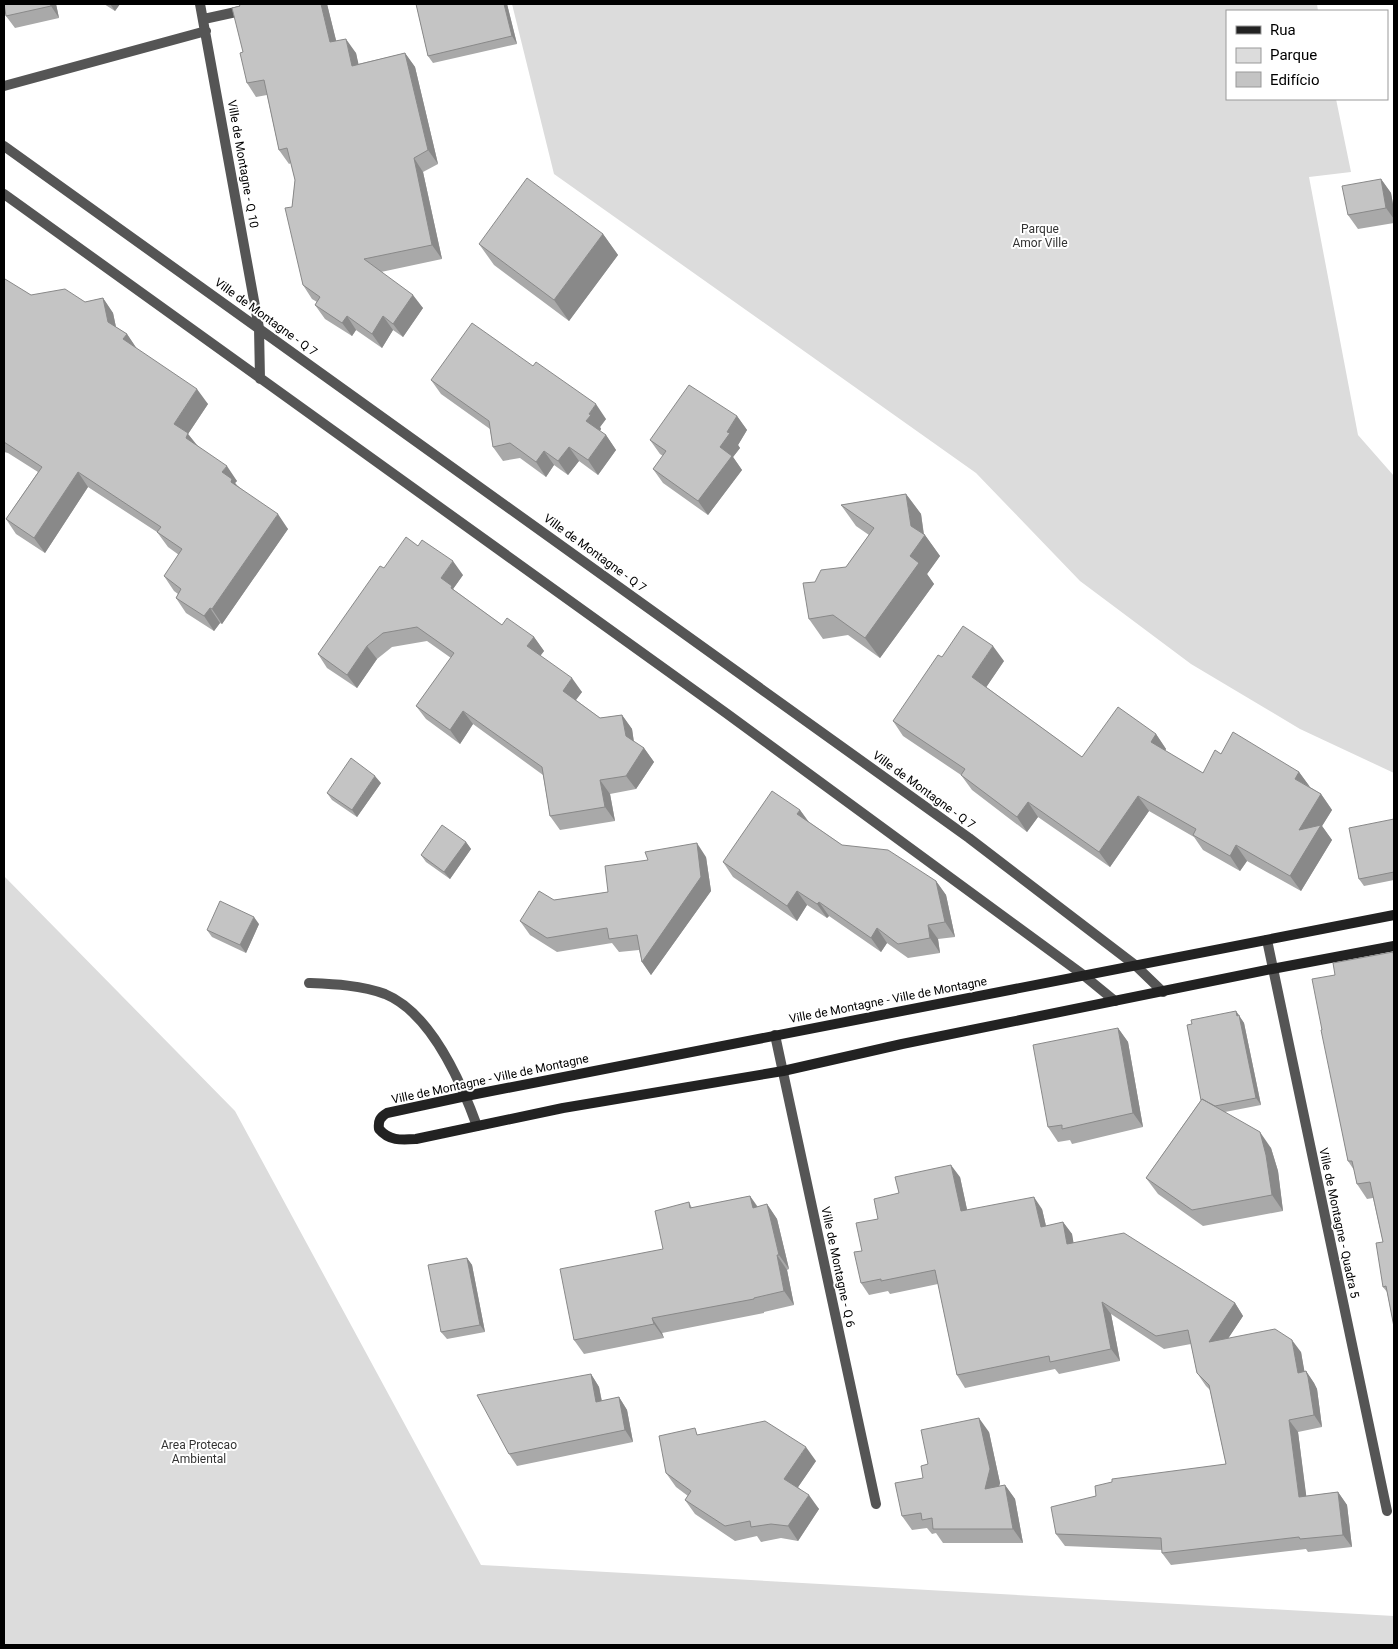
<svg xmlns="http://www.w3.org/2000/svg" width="1398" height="1649" font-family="Roboto,sans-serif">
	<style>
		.green { fill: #dcdcdc }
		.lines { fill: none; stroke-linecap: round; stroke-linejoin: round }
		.lane { stroke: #555; stroke-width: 10 }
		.street { stroke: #555; stroke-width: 10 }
		.secondary { stroke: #222; stroke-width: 10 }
		.wall { fill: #a9a9a9 }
		.shaded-wall { fill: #898989 }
		.building { fill: #c4c4c4; stroke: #898989 }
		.labels { text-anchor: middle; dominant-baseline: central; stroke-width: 4; stroke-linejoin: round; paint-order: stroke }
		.street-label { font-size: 12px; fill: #000; stroke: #fff }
		.park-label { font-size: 12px; fill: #333; stroke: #fff }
	</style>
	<rect width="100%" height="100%" fill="#fff"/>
	<path class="green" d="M512,4H1317L1318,11H1227V99H1336L1351,172L1309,177L1358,435L1394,476V773L1300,729L1191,664L1080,581L976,473L554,174Z
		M4,876L235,1111L481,1565L1394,1616V1645H4Z"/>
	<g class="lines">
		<path class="lane" d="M309,983C333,984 361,985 385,994C431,1013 461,1082 477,1126"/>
		<path class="street" d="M200,4L259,328L260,379
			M204,19L245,10
			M4,86L206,31
			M4,146L969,838L1135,965L1163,992
			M4,194L726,713L1082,974L1115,1001
			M1267,940L1387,1511
			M775,1035L876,1504"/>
		<path class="secondary" d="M1394,915L466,1096L387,1113C380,1117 378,1121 379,1129C389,1141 401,1140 416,1139L563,1108L783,1071L902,1044L1272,969L1394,946"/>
	</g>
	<path class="wall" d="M4,4H56L59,18L15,28L6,16Z
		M104,4H120L115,11Z
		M239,4H327L336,41L356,53L358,64L405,53L415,67L438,164L423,172L442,259L381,272L423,308L403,337L393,330L382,348L356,330L352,336L325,319L315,305L317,302L312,299L303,285L292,207L295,180L291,163L289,164L279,150L267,95L256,97L247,83L243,52Z
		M416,4H507L517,44L433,63L428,56Z
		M1381,179L1391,193L1394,210V223L1358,229L1348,215Z
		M603,234L618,255L569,321L494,265L479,244Z
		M4,281L31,295L85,302L103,298L113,313L116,327L127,334L137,349L208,404L188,434L197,445L237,481L235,483L238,486L288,529L222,624L220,623L214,631L186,613L176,598L178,594L174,591L164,576L179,555L168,547L157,532L88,487L45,553L16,534L6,519L38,472L8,453L4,452Z
		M431,380L606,419L600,427L601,429L600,431L606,435L616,450L598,475L579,461L568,475L554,465L546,477L520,458L503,461L493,447L490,429L441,394Z
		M737,416L747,430L738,445L740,448L733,457L742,470L708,515L663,483L653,469L663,456L660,454L650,440Z
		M906,494L921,514L924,534L940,556L927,574L934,584L880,658L848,635L823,639L809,619L815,582L846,567L869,535L856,526L841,505Z
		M384,568L463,575L453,589L454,590L502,625L534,637L544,651L540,656L582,692L576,700L600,718L622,715L632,729L634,742L644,748L654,762L636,789L610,794L615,821L560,830L550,816L543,775L473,724L460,744L426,719L416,706L451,658L427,641L392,647L377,659L357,688L327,668L318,654Z
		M942,657L1004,661L986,687L1082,757L1156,734L1166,749L1165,751L1203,773L1221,754L1299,772L1310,787L1321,794L1332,810L1322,826L1332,840L1301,891L1247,861L1240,871L1203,850L1194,837L1149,811L1110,867L1038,817L1027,832L972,790L961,775L903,736L893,721Z
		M381,783L357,817L332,800L327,793Z
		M800,810L809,822L842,845L936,881L946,895L955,937L938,939L940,953L908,958L887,943L881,952L829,916L827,918L807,905L797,921L733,877L723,862Z
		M1394,819V880L1364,886L1359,879Z
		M466,842L471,849L450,879L426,862L421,855Z
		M706,857L711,891L651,975L642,962L639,950L619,952L612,943L557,952L530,935L520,921L554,900L608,892Z
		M259,924L246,953L212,937L207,930Z
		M1393,952L1394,953V1327L1387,1292L1383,1287V1242L1373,1198L1367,1199L1357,1184L1354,1170L1348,1161L1322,1030L1335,975Z
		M1236,1011L1244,1023L1261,1105L1225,1112L1271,1148L1278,1171L1283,1211L1203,1226L1158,1194L1146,1178L1201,1100L1192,1024Z
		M1118,1028L1128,1042L1143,1127L1072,1144L1070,1140L1058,1142L1048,1127Z
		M960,1177L967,1210L1042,1209L1046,1226L1063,1222L1072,1234L1073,1243L1235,1303L1243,1316L1228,1338L1301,1352L1304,1371H1306L1314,1383L1317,1389L1322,1427L1298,1432L1306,1496L1338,1492L1347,1505L1352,1547L1308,1552L1306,1549L1171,1565L1162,1553V1550L1065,1546L1056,1534L1096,1496L1226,1464L1210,1390L1206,1386L1197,1373L1191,1344L1164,1349L1111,1314L1120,1361L1059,1374L1055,1369L965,1388L957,1375L938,1284L890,1294L888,1291L869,1295L861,1283L862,1251L878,1219L899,1193Z
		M750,1196L758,1207L767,1204L777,1219L789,1269L787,1270L794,1305L764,1312V1313L662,1333L664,1338L584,1354L574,1340L663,1249L689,1202L692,1208Z
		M467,1258L472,1265L485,1332L447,1339L441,1332Z
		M591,1374L599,1387L602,1401L619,1397L627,1410L633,1442L517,1466L509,1454Z
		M989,1432L1000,1483L999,1486L1005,1485L1015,1499L1023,1543H943L936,1533L932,1534L927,1528L912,1530L902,1516L923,1478L928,1464Z
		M699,1435L816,1461L798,1487L819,1509L798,1541L781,1538L761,1542L757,1536L735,1541L695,1514L685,1500L688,1496L676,1487L666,1473Z"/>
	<path class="shaded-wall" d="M50,4H56L59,18L51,6Z
		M110,4H120L115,11Z
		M321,4H327L340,56L330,42Z
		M504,4H507L517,44L512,36Z
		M346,39L356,53L362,79L352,66Z
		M405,53L415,67L438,164L428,150Z
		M414,158L423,172L442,259L432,245Z
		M1381,179L1391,193L1394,210V219L1386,208Z
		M603,234L618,255L569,321L554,300Z
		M413,295L423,308L403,337L393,324Z
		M103,298L113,313L118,337L108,322Z
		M347,316L356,330L352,336L342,323Z
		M383,316L393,330L382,348L372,334Z
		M127,334L137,349L123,339Z
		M197,389L208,404L188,434L199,448L196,452L174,424Z
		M596,404L606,419L600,427L601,429L596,436L586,421L589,414Z
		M737,416L747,430L738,445L740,448L733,457L742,470L708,515L698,501L720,447L727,432Z
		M606,435L616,450L598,475L588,460Z
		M569,447L579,461L568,475L558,461Z
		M544,451L554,465L546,477L536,462Z
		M227,466L237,481L235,483L243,494L241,497L222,472Z
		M78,472L88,487L45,553L34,538Z
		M906,494L921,514L924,537L925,535L940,556L927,574L934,584L880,658L865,638L911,526Z
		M278,514L288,529L222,624L212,609Z
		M453,561L463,575L453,589L461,600L441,578Z
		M210,608L220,623L214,631L204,616Z
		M534,637L544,651L537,660L527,646Z
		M367,646L377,659L357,688L347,675Z
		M993,646L1004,661L983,692L972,677Z
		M572,678L582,692L572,705L563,691Z
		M463,711L473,724L460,744L450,730Z
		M622,715L632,729L635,750L626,736Z
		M1156,734L1166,749L1161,757L1151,742Z
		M644,748L654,762L636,789L626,776Z
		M1299,772L1310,787L1295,779Z
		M375,776L381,783L357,817L352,810Z
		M600,780L610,794L615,821L605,807Z
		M1321,794L1332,810L1322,826L1332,840L1301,891L1290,876L1299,830Z
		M1138,796L1149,811L1110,867L1099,852Z
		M1028,802L1038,817L1027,832L1017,817Z
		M800,810L810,824L797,814Z
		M466,842L471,849L450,879L444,872Z
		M697,843L706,857L711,891L651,975L642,962Z
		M1236,845L1247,861L1240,871L1230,856Z
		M936,881L946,895L955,937L945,922Z
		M797,891L807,905L797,921L787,906Z
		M819,902L829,916L827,918L817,904Z
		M254,917L259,924L246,953L240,945Z
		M928,925L938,939L940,953L930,938Z
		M877,928L887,943L881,952L871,938Z
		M1236,1011L1244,1023L1261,1105L1256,1098Z
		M1118,1028L1128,1042L1143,1127L1133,1113Z
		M1260,1132L1271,1148L1278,1171L1283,1211L1272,1195Z
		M951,1165L960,1177L970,1223L961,1211Z
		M750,1196L760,1211L753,1208Z
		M1034,1197L1042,1209L1049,1239L1041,1227Z
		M767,1204L777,1219L789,1269L779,1255Z
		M1063,1222L1072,1234L1076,1256L1067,1244Z
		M777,1255L787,1270L794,1305L784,1291Z
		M467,1258L472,1265L485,1332L480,1325Z
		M1102,1302L1111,1314L1120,1361L1111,1349Z
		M1235,1303L1243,1316L1218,1354L1209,1342Z
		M652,1318L662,1333L664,1338L654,1324Z
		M1292,1340L1301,1352L1307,1385L1298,1373Z
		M1306,1371L1314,1383L1317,1389L1322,1427L1314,1415Z
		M591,1374L599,1387L604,1414L596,1402Z
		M619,1397L627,1410L633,1442L625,1430Z
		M979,1418L989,1432L1000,1483L995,1503L985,1489Z
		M1289,1420L1298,1432L1308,1509L1299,1497Z
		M806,1447L816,1461L794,1493L784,1479Z
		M1005,1485L1015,1499L1023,1543L1013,1529Z
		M1338,1492L1347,1505L1352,1547L1343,1535Z
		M809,1495L819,1509L798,1541L788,1526Z"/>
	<path class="building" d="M4,4H50L51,6L6,16Z
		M239,4H321L330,42L346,39L352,66L405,53L428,150L414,158L432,245L364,259L413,295L393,324L383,316L372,334L347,316L342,323L315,305L320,297L303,285L285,208L292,207L295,180L287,148L279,150L264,80L247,83L240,53L243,52L232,8L240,6Z
		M416,4H504L512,36L428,56Z
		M527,178L603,234L554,300L479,244Z
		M1381,179L1386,208L1348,215L1342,186Z
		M5,279L31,295L65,289L85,302L103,298L108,322L127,334L123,339L197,389L174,424L188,433L186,438L227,466L222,472L232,479L231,482L278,514L212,609L210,608L204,616L176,598L181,589L164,576L182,549L157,532L161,527L78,472L34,538L6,519L42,467L4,442V281Z
		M472,323L533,366L536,362L596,404L589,414L591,415L586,421L606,435L588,460L569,447L558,461L544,451L536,462L510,443L493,447L489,421L431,380Z
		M689,385L737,416L727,432L730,433L720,447L732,456L698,501L653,469L666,451L650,440Z
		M906,494L911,526L925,535L910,556L919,563L865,638L833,615L809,619L803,583L815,582L821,570L846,567L874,528L841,505Z
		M406,537L418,546L422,540L453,561L441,578L452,586L451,588L502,625L507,618L534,637L527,646L572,678L563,691L600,718L622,715L626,736L644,748L626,776L600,780L605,807L550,816L542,767L463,711L450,730L416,706L454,653L417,627L383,633L367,646L347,675L318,654L380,566L384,568Z
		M963,626L993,646L972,677L1082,757L1118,707L1156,734L1151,742L1203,773L1215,750L1221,754L1233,732L1299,772L1295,779L1321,794L1299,830L1321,825L1290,876L1236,845L1230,856L1193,835L1196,829L1138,796L1099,852L1028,802L1017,817L961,775L965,769L893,721L938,655L942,657Z
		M351,758L375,776L352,810L327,793Z
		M772,791L800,810L797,814L842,845L888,850L936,881L945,922L928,925L930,938L898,944L877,928L871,938L819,902L817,904L797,891L787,906L723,862Z
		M1394,819V872L1359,879L1349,828Z
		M442,825L466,842L444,872L421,855Z
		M697,843L701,877L642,962L637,935L609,939L607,928L547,938L520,921L539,891L554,900L608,892L605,866L648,860L645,852Z
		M220,901L254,917L240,945L207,930Z
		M1393,952L1394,957V1327L1386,1286L1383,1287L1376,1243L1383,1242L1370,1182L1357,1184L1352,1161H1348L1321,1030H1322L1312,979L1335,975L1333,963Z
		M1236,1011L1237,1016L1239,1015L1256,1098L1215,1106L1202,1099L1201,1100L1187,1025L1192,1024L1191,1020Z
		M1118,1028L1133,1113L1062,1129V1125L1048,1127L1033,1045Z
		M1202,1099L1260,1132L1266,1155L1272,1195L1192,1210L1146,1178Z
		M951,1165L961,1211L1034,1197L1041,1227L1063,1222L1067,1244L1124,1233L1235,1303L1209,1342L1275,1329L1292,1340L1298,1373L1306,1371L1308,1377L1314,1415L1289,1420L1299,1497L1338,1492L1343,1535L1300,1539L1299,1537L1162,1553L1161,1538L1056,1534L1051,1507L1096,1496L1095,1486L1112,1482V1479L1226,1464L1209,1385L1197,1373L1188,1330L1156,1336L1102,1302L1111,1349L1050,1362L1049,1356L957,1375L935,1270L881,1281V1279L861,1283L854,1252L862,1251L856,1223L878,1219L874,1199L899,1193L895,1177Z
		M750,1196L753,1208L767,1204L779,1255H777L784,1291L754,1298V1299L652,1318L654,1324L574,1340L560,1269L663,1249L655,1211L689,1202L690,1208Z
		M467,1258L480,1325L441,1332L428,1265Z
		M591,1374L596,1402L619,1397L625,1430L509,1454L477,1395Z
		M979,1418L990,1469L985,1489L1005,1485L1013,1529H933L932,1518L922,1520L921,1513L902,1516L895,1483L923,1478L921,1466L928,1464L921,1430Z
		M765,1421L806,1447L784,1479L809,1495L788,1526L771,1524L751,1527L750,1521L725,1526L685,1500L691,1491L666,1473L659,1436L695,1428L697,1435Z"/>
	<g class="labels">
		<g class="street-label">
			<text transform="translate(243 164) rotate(80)">Ville de Montagne - Q 10</text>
			<text transform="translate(266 317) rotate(36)">Ville de Montagne - Q 7</text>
			<text transform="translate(595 553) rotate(36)">Ville de Montagne - Q 7</text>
			<text transform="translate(924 790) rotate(36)">Ville de Montagne - Q 7</text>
			<text transform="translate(888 1000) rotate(-11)">Ville de Montagne - Ville de Montagne</text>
			<text transform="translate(490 1079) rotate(-12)">Ville de Montagne - Ville de Montagne</text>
			<text transform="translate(1339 1223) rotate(78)">Ville de Montagne - Quadra 5</text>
			<text transform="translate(838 1267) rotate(78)">Ville de Montagne - Q 6</text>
		</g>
		<g class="park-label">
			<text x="1040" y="229">Parque<tspan x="1040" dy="14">Amor Ville</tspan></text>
			<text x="199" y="1445">Area Protecao<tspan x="199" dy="14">Ambiental</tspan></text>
		</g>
	</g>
	<rect width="1398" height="1649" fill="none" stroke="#000000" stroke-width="10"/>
	<rect x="1226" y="10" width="162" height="90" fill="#ffffff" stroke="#999999"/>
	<rect x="1236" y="26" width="25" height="8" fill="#222222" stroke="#999999"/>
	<text x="1270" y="35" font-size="15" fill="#000000">Rua</text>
	<rect x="1236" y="48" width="25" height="15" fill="#dcdcdc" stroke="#999999"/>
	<text x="1270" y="60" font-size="15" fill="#000000">Parque</text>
	<rect x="1236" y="72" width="25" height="15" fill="#c4c4c4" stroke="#999999"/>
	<text x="1270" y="85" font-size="15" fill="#000000">Edifício</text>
</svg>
